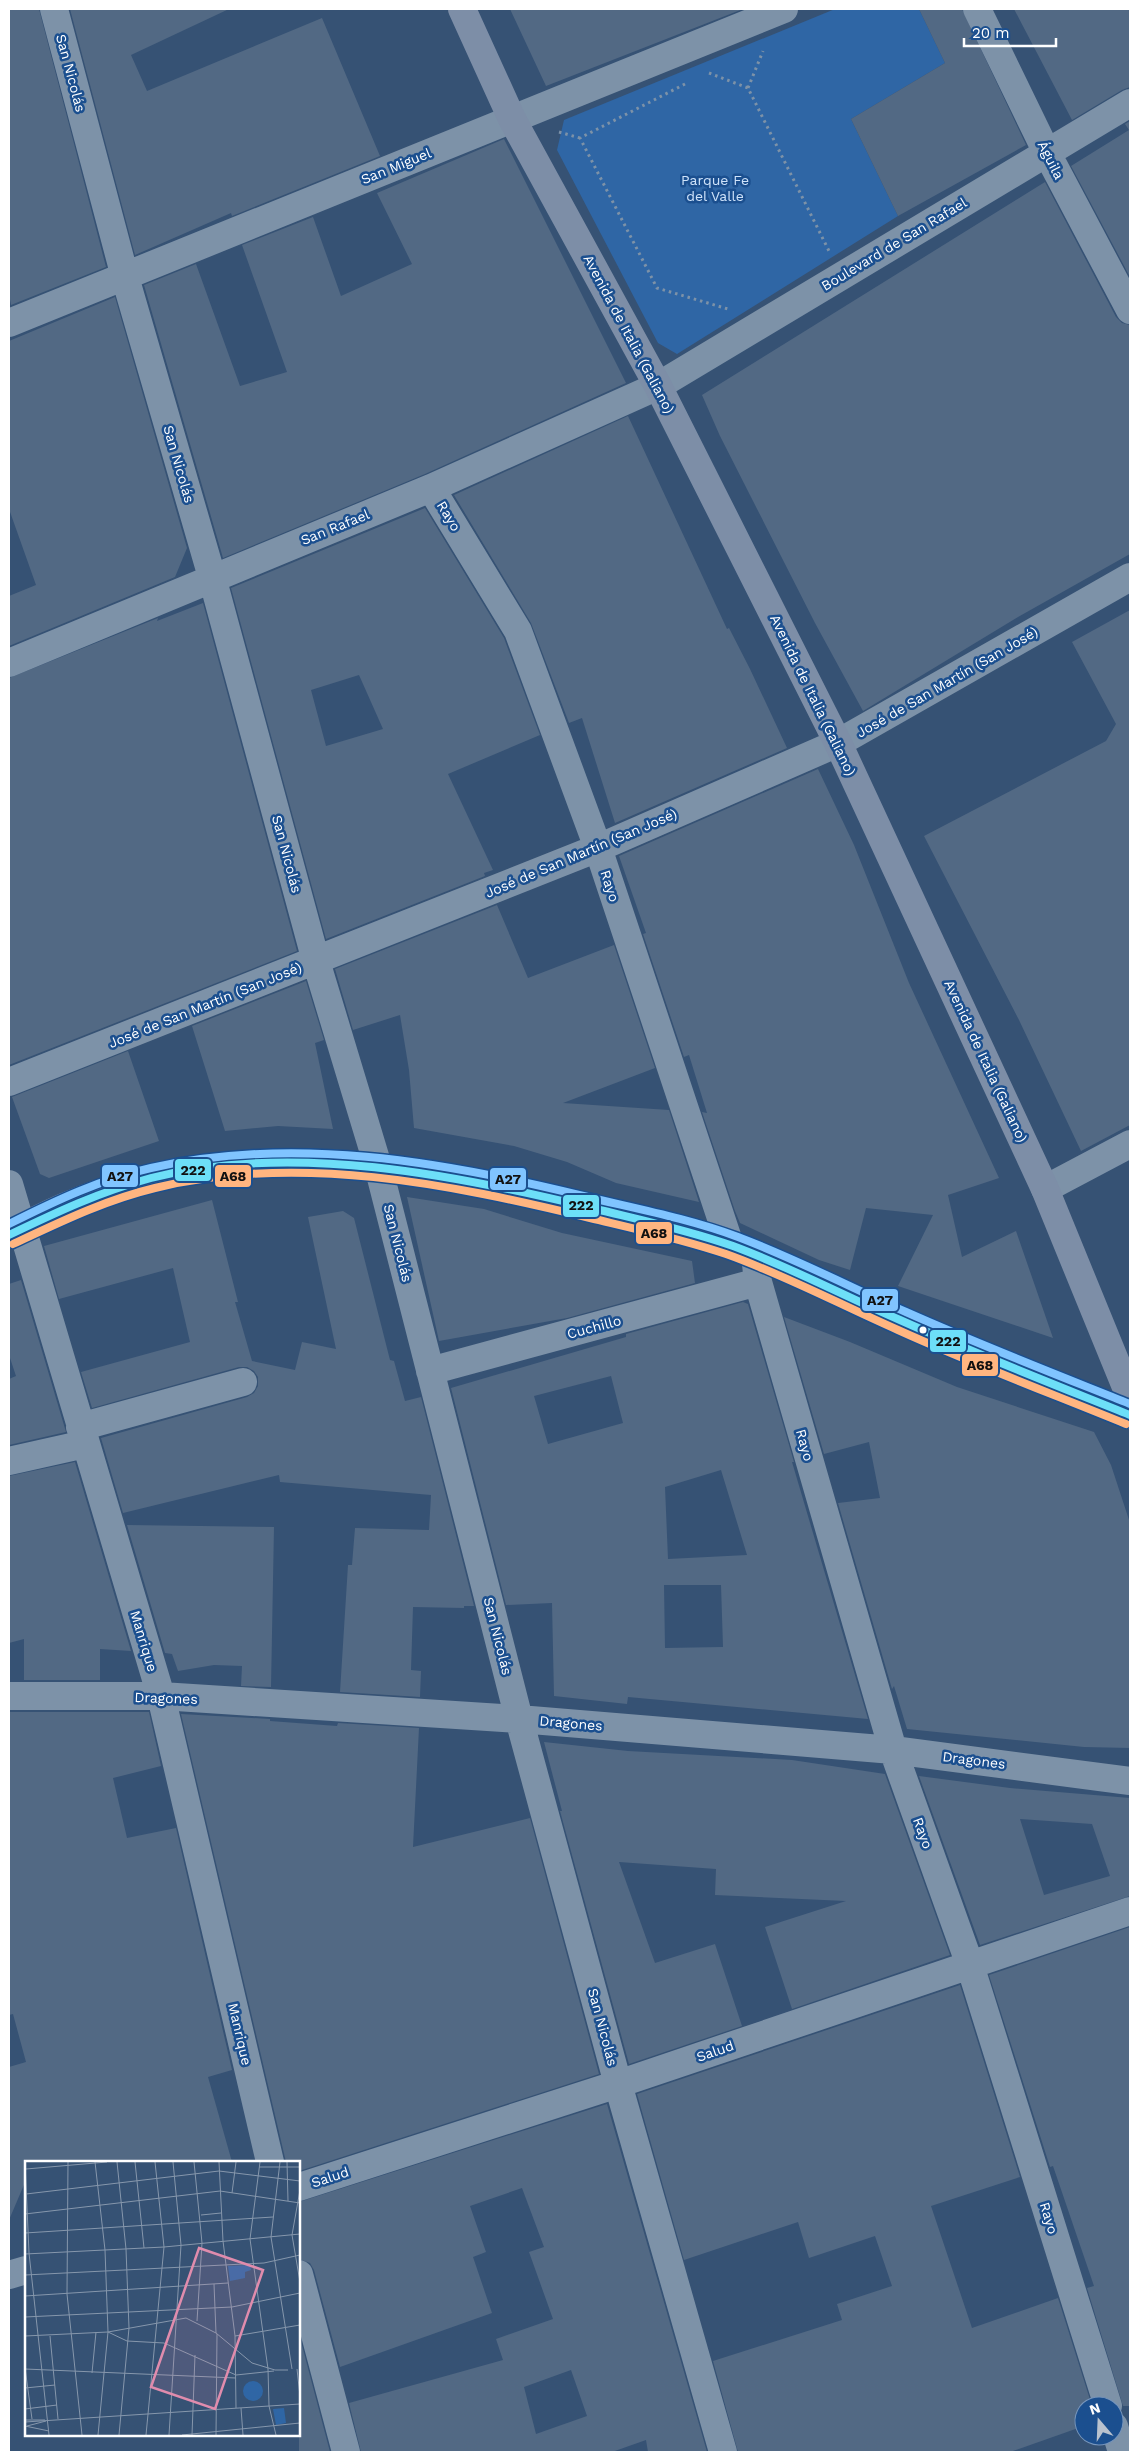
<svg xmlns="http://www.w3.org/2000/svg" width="1139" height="2461" font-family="'Work Sans',sans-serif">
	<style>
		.green { fill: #2f66a5 }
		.building { fill: #526984; fill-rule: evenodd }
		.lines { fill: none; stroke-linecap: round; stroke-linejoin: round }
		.path { stroke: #7d92a8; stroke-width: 3; stroke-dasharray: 2.5 4; stroke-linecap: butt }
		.minor { stroke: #7d92a8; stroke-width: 28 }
		.major { stroke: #7d8ea7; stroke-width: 28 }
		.bus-1-casing { stroke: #1b4f8f; stroke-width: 11 }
		.bus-2-casing { stroke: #1b4f8f; stroke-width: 11 }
		.bus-3-casing { stroke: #1b4f8f; stroke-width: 11 }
		.bus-1 { stroke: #6ddff8; stroke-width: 8 }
		.bus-2 { stroke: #ffb580; stroke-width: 8 }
		.bus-3 { stroke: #80c4ff; stroke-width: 8 }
		.bus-dot { fill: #fff; stroke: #1b4f8f; stroke-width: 2 }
		.labels { text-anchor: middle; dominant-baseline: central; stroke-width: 5; stroke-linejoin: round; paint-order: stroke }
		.street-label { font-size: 14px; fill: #fff; stroke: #1b4f8f }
		.park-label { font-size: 14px; fill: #cfe3fa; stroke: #1b4f8f }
		.inset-road { fill: none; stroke: #8697ac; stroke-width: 1 }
		.view { fill: #e08cad; fill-opacity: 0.15; stroke: #e08cad; stroke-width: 2.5 }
		.inset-edge { fill: none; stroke: #fff; stroke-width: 2.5 }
		.line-badge { stroke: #1b4f8f; stroke-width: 2 }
		.pale-badge-label { font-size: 14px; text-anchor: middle; font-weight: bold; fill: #111 }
	</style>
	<rect width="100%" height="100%" fill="#365274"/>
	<path class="green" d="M835,9H919L945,63L851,119L898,216L677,354L658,343L557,150L564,120Z"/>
	<path class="building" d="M9,9H39L106,267L11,305L9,294Z
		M70,9H229L131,55L147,91L322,18L380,156L232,216L231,213L135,255Z
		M510,9H743L546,86Z
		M919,9H962L1026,145L898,216L851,119L945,63Z
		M1014,9H1130V87L1122,90L1072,120Z
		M1130,121V277L1071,166L1129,130L1125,124Z
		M504,139L626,383L425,474L223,558L144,285L196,264L240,386L287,372L242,245L313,217L341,296L412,264L377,193Z
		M1045,182L1116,317L1122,323L1130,325V554L1018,617L863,711L815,623L720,436L702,395Z
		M115,297L187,548L175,577L9,646V596L36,585L9,509V341Z
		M628,416L727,629L729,628L750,669L787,748L615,823L582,718L569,723L531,623L454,495Z
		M425,508L504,638L540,735L448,774L493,870L484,873L485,876L326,939L231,588ZM359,675L383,729L326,746L311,690Z
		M203,603L297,951L9,1065V678L158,618L157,621Z
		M1130,610V1125L1081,1151L1019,1020L924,836L1106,741L1116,724L1072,642Z
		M818,769L854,845L909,983L999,1178L948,1195L962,1257L1016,1231L1053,1338L898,1286L933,1215L866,1208L850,1270L819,1260L740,1223L735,1211L702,1112L707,1113L689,1055L684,1057L643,934L646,933L619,856Z
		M497,905L528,978L614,945L655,1068L563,1103L669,1110L699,1202L616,1183L567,1162L514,1146L414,1128L409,1070L400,1015L353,1030L335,969Z
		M306,981L324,1040L315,1043L333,1129L278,1126L225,1131L192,1026Z
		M128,1051L159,1141L49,1178L40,1174L12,1097Z
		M407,1197L484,1209L562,1233L692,1261L695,1283L567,1318L439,1341Z
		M212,1200L238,1302H235L252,1361L295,1370L302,1342L336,1349L308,1217L343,1211L354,1218L390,1360L394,1361L405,1401L421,1397L474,1606H464V1608L413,1607L411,1670L421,1671L420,1697L340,1692L348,1565H352L355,1528L429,1530L431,1495L280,1482L279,1475L123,1513L101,1438L247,1397L254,1393L258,1386V1377L254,1371L247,1367H239L92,1408L81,1372L190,1342L173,1268L59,1299L44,1246Z
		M21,1280L66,1432L9,1445V1379L16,1376L9,1355V1284Z
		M743,1302L748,1304L794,1462H792L868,1719L628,1697L627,1704L554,1696L552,1603L506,1605L451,1388L626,1337V1334ZM611,1376L623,1423L548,1444L534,1396ZM721,1470L747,1555L668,1559L665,1487ZM664,1585H721L723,1647L665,1648Z
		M784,1317L850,1342L957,1387L1094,1432L1111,1465L1130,1523V1748L1084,1747L907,1729L894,1686L892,1689L838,1503L880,1498L869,1442L824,1454Z
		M75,1462L131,1651L100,1649V1680H24V1639L9,1643V1476Z
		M127,1525L274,1527L271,1687L241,1686L242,1666L214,1665L178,1671L172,1654L165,1653Z
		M9,1712H149L161,1766L113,1778L127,1838L176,1828L232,2070L208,2077L232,2162H26V2180L9,2220V2067L26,2062L13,2014L9,2015Z
		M181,1714L270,1719V1721L337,1726L338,1723L419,1728L413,1847L530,1818L599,2074L299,2171V2162H286Z
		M544,1742L628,1751L792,1760L885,1774L950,1955L792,2009L765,1927L846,1901L715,1895L716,1869L619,1862L655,1963L715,1944L742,2026L629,2064L560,1811H562Z
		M919,1776L1010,1788L1130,1798V1896L980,1945ZM1020,1819L1092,1824L1110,1876L1044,1895Z
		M1130,1927V2406H1123L1087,2288L1094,2286L1053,2166L1050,2167L989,1975Z
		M960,1985L1020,2177L931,2206L972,2328L1058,2298L1092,2406H1084V2426L1010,2452H738L713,2361L842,2320L837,2304L892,2286L875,2236L809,2258L798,2222L684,2260L637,2094Z
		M607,2104L707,2452H648L646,2440L612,2452H361L349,2403L503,2360L496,2339L553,2319L529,2252L544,2247L522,2188L470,2206L486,2252L473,2257L492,2313L340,2367L314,2270L310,2263L299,2259V2202ZM571,2370L587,2416L536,2434L524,2387Z
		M299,2334L330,2452H299Z"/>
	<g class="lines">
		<path class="path" d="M709,73L748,88L829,251
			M685,84L580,138L657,288L728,309
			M748,88L763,51
			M559,132L580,138"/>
		<path class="minor" d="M54,9L125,277L212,577L316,961L378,1166L519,1719L618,2084L723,2452
			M977,9L1047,153L1130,310
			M9,323L784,9
			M431,488L518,631L598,848L730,1245
			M9,663L431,488L658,386L1130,103
			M9,1082L598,848L838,743L1130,577
			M9,1184L161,1696L270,2162
			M1045,1189L1130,1144
			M755,1255L758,1282L893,1750L970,1965L1108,2406
			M430,1371L758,1282
			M80,1427L243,1382
			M9,1461L85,1444
			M9,1696H161L519,1719L893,1750L1130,1781
			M299,2187L618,2084L1130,1911
			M299,2274L346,2452
			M9,2275L26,2270
			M1114,2426L1122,2452"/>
		<path class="major" d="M462,9L512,119L658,386L838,743L1045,1189L1130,1397
			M9,1235C196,1125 408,1160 607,1212C648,1223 692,1231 733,1246C797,1270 859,1303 922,1330C991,1360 1061,1387 1130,1415"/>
		<g class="bus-1-casing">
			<path id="bus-1" d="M9,1235C57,1212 99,1192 151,1178C293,1142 457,1175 596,1209C641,1220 688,1230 733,1246C790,1267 844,1296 900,1320C976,1354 1053,1384 1130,1415"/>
		</g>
		<g class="bus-2-casing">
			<path id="bus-2" d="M13,1244C60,1222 105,1200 155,1188C298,1153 450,1184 590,1218C636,1229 682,1239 726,1254C785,1275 841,1305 898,1330C973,1364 1050,1393 1126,1424"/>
		</g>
		<g class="bus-3-casing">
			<path id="bus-3" d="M9,1224C55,1201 101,1179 151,1168C293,1136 440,1161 579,1195C632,1208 687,1218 738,1237C796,1259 850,1287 906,1312C980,1345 1055,1374 1130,1404"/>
		</g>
		<use href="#bus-1" class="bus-1"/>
		<use href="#bus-2" class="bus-2"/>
		<use href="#bus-3" class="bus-3"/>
	</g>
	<circle class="bus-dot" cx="923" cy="1330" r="4.5"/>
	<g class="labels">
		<g class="street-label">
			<text transform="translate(71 73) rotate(75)">San Nicolás</text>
			<text transform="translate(1051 160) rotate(63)">Águila</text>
			<text transform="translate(396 166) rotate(-22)">San Miguel</text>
			<text transform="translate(894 244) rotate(-31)">Boulevard de San Rafael</text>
			<text transform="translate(629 334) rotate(62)">Avenida de Italia (Galiano)</text>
			<text transform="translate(179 464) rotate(74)">San Nicolás</text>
			<text transform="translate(449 516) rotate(59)">Rayo</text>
			<text transform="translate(335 527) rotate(-22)">San Rafael</text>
			<text transform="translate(947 682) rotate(-30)">José de San Martín (San José)</text>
			<text transform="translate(813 695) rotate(64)">Avenida de Italia (Galiano)</text>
			<text transform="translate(581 853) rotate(-23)">José de San Martín (San José)</text>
			<text transform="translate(287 854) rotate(75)">San Nicolás</text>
			<text transform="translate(610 886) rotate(72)">Rayo</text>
			<text transform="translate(205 1005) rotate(-22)">José de San Martín (San José)</text>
			<text transform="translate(986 1061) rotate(65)">Avenida de Italia (Galiano)</text>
			<text transform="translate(398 1243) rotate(76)">San Nicolás</text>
			<text transform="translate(594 1327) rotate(-15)">Cuchillo</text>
			<text transform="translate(805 1445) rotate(74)">Rayo</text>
			<text transform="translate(498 1636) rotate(76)">San Nicolás</text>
			<text transform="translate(144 1641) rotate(73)">Manrique</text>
			<text transform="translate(166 1698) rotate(2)">Dragones</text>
			<text transform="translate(571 1723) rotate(5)">Dragones</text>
			<text transform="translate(974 1760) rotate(7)">Dragones</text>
			<text transform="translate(923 1833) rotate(70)">Rayo</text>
			<text transform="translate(603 2027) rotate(75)">San Nicolás</text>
			<text transform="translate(240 2034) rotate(77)">Manrique</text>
			<text transform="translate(715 2051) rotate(-19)">Salud</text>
			<text transform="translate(330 2177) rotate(-18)">Salud</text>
			<text transform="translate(1049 2218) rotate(73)">Rayo</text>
		</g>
		<g class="park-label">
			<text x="715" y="180">Parque Fe<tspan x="715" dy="16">del Valle</tspan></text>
		</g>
	</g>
	<g transform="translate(25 2161)">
		<rect width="275" height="275" fill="#365274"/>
		<path d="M225,104L226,109L220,111V117L205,120L203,105ZM218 230a10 10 0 1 1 20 0a10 10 0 1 1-20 0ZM259,247L261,262L251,264L248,248Z" fill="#2f66a5"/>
		<path class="inset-road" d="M0,1L4,92L24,274M43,1L42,133L57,274M70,1L80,89L83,171L73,274M92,1L101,88L104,167L94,274M110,1L119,87M169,1L177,82L172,160M194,1L198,80L210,175L211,247M235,1L225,78L243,208L244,245L251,274M255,1L246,76L267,208M262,1L263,40M234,6H275M1,8L82,1M275,29L267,74L275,121M207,32L211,1M1,33L194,10L275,20M0,53L195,30L275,42M176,54L196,52M0,72L248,56M0,93L139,86L275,73M0,114L239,102L275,94M189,123L191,172M0,135L203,122M0,156L207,146L275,132M83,171L102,180L139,182L211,214M0,175L83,171L161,157L191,172L227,202L250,209H263M25,175L33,258M210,175L275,164M0,207L7,258M0,208L211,217M272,208L275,235M67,212L71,171M211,214L249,210M0,227L30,224M216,247L218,274M0,248L32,244M0,259H20M0,261L275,243M0,265L24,270M2,265L21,260M121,274L139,86L130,1M144,274L156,84L148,1M157,274L275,262M167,274L170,194M191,274L192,173"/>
		<path class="view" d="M174,87L238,109L190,248L126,226Z"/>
		<rect width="275" height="275" class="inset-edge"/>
	</g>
	<g class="line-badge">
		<rect x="174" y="1158" width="38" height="24" rx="5" fill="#6ddff8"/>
		<rect x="214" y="1164" width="38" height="24" rx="5" fill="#ffb580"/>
		<rect x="101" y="1164" width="38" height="24" rx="5" fill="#80c4ff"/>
		<rect x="489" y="1167" width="38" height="24" rx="5" fill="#80c4ff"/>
		<rect x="562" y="1194" width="38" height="24" rx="5" fill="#6ddff8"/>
		<rect x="635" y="1221" width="38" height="24" rx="5" fill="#ffb580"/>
		<rect x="861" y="1288" width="38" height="24" rx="5" fill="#80c4ff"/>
		<rect x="929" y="1329" width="38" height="24" rx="5" fill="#6ddff8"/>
		<rect x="961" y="1353" width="38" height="24" rx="5" fill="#ffb580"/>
	</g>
	<g class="pale-badge-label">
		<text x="193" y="1175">222</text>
		<text x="233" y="1181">A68</text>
		<text x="120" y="1181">A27</text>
		<text x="508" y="1184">A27</text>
		<text x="581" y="1210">222</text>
		<text x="654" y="1238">A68</text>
		<text x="880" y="1305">A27</text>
		<text x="948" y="1346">222</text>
		<text x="980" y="1370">A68</text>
	</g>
	<rect width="1139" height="2461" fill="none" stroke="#ffffff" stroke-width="20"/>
	<g transform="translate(1099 2421) rotate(341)"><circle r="24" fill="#1b4f8f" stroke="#7695bc"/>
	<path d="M0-4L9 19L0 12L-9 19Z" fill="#b9c2ce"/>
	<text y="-8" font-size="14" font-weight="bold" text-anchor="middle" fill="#ffffff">N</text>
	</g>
	<path d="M964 38v8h92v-8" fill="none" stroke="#ffffff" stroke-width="2.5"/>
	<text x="972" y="38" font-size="15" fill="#ffffff" stroke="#1b4f8f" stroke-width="4" paint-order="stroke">20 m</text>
</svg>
